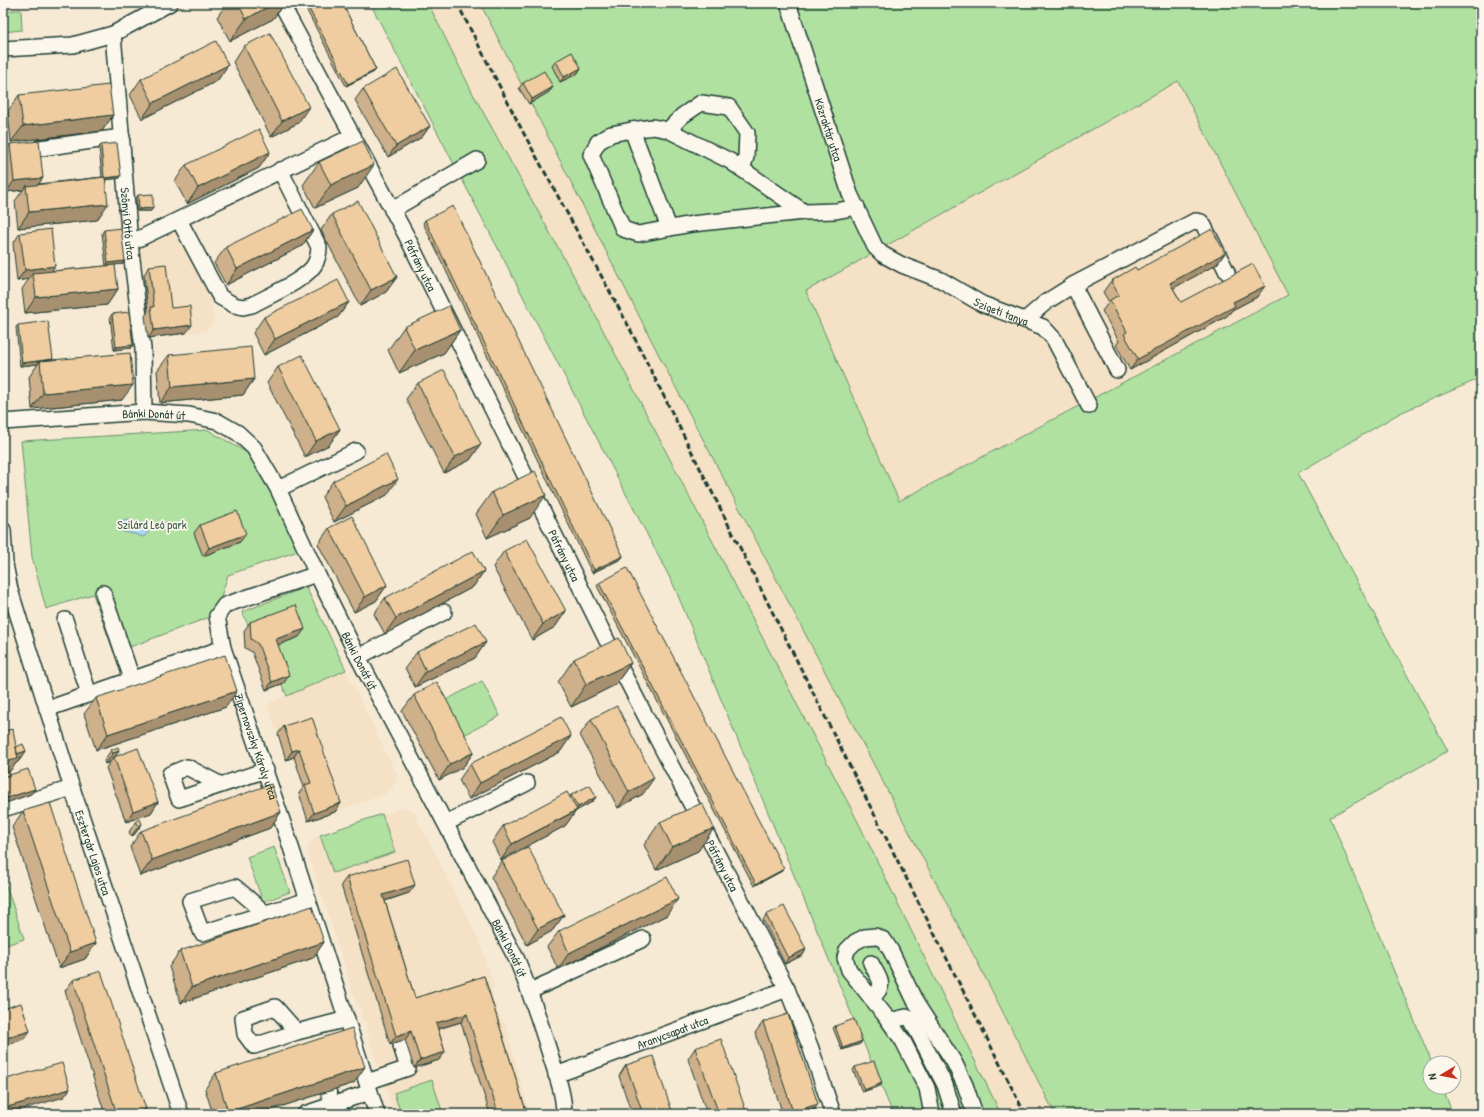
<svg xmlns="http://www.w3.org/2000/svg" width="1484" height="1117" font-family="'Patrick Hand',sans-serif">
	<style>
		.built { fill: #f5e1c5 }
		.green { fill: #b1e1a1; stroke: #688f6a; fill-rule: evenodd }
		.water { fill: #aad6f6; stroke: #7299a8 }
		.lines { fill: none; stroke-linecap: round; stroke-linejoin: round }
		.minor-casing { stroke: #1f3d34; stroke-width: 18 }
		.minor { stroke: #fbf7ec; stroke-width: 15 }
		.rail { stroke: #1f3d34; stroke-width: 3; stroke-dasharray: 6 3; stroke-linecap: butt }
		.wall { fill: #ceb08a; stroke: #1f3d34 }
		.shaded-wall { fill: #a79070; stroke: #1f3d34 }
		.building { fill: #efcda0; stroke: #1f3d34 }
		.labels { text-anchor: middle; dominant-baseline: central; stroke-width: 3.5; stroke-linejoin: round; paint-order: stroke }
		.street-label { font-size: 12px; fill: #1f3d34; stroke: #fbf7ec }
		.park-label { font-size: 12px; fill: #3c5e4a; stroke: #fbf7ec }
	</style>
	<rect width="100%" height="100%" fill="#f7ead5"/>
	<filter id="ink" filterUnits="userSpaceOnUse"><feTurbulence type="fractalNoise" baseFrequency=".025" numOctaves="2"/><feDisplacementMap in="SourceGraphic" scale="8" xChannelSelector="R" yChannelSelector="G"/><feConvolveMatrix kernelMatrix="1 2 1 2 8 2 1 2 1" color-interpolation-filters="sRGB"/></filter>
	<g filter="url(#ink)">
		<path class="built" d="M428,3H480L665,367L967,942L1055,1114H1001L857,820L472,92Z
			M1178,80L1288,295L898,501L805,291Z
			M176,232L210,298L214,319L207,331L148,338L149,315L144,275H140L137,255L140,249Z
			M346,670L397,775L395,782L392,789L384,795L308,821L299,793L305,791L294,757L286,760L267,704Z
			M406,807L414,812L479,940L493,984L492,995L499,1015L505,1023L530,1114H394L366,1029L367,1021L363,1022L360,1011L363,1009L357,1004L307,850L312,838L401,808Z"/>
		<path class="green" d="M370,3H428L472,92L592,309L857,820L1001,1114H893L674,586Z
			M480,3H1481V378L1400,413L1298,473L1448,751L1330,817L1432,1063H1430V1087H1442L1453,1114H1055L967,942L665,367ZM1178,81L1288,295L899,501L806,291Z
			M21,10L22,30L3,32V11Z
			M208,430L256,458L301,550L228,575L215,615L114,653L93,594L46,609L32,557L21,441Z
			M306,587L346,670L287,696C274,666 254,641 242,612Z
			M482,681L500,716L462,736L444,701Z
			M382,814L395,852L333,873L320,835Z
			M274,847L290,892L263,902L247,857Z
			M3,876L24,939L3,946Z
			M432,1080L443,1114H401L394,1093Z"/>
		<path class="water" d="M125,520L144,524L149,531L144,537L130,533L123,532L120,525Z"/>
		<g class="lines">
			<g class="minor-casing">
				<g id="minor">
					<path id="s1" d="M281,3L406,235L620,667L787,989L810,1046L833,1114"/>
					<path id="s2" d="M788,3L850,194L875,247L882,254L902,265L941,280L982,304L1043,327L1054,339L1089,406"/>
					<path id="s3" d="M113,34L130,243L143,349L144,412"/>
					<path d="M3,49L73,45L113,34L170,3"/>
					<path d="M632,130L669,228"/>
					<path d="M668,130L682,116L701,103L729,107L747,133L746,157L742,169"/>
					<path d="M40,148L122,137"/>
					<path d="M392,210L477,160"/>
					<path d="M804,212L730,161L668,130L653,127L632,130L611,134L598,142L591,155L623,229L638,234L692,224L804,212L836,211L857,207"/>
					<path d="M179,220L220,297L234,305L243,307L252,305C268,296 309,279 316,262C318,257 319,252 319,247L280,170"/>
					<path d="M130,243L353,136"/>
					<path d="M1073,285L1117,370"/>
					<path d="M1025,320L1046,302L1073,285L1195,221L1201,222L1204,226L1227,272"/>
					<path id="s4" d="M3,422L144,412L189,415L217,421L238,433L254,448L278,489L317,574L358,657L517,960C530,991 540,1022 550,1054C556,1074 564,1093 564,1114"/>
					<path d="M278,489L356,451"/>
					<path id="s5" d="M3,530L5,564L10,590L72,788L181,1114"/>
					<path d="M103,593L132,679"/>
					<path d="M65,620L89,694"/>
					<path d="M223,648L217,616L225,605L317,574"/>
					<path d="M358,657L444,612"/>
					<path id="s6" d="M47,709L223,648L287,835L377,1114"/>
					<path d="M221,785L187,767L170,774L179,799L266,770"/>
					<path d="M3,809L72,788"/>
					<path d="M446,823L527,783"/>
					<path d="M265,913L235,887L190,901L202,933L308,900"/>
					<path d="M871,963C879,979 888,985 871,998"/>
					<path d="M530,991L643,939"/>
					<path d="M889,1021L906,1017L911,1019L945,1085L954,1114"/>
					<path d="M297,1032L275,1007L243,1018L245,1034L254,1046L297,1032L347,1019"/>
					<path id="s7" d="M556,1075L787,989"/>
					<path d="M367,1082L408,1068L401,1046"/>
					<path d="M328,1091L333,1105"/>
					<path d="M262,1113L263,1114"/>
					<path d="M305,1114L370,1092"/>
					<path d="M932,1114L927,1088L903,1041L884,1014L849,970L845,958L847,950L855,942L865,937L875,936L884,940L891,951L916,1003L954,1062L965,1085L975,1114"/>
				</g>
			</g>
			<use href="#minor" class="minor"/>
			<path class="rail" d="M457,3L523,132L628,325L1025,1114"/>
		</g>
		<path class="wall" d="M227,3H284L273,19L230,41L217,17Z
			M303,3H342L376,70L374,72L346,86Z
			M244,46L298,123L271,137L233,62Z
			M556,61L581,68L577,74L560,82L552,66Z
			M228,65L217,81L142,119L130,95L141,79Z
			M523,83L553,87L549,92L529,104L519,88Z
			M363,89L430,126L422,137L388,157L355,100Z
			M19,95L113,115L102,131L11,142L8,111Z
			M10,144L43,178L38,184L102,177L99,147L101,145L120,178L105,180L97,220L18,228L15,201L23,190L6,192L3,154Z
			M270,152L259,168L187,204L175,181L186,165Z
			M319,162L358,188L315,208L303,185Z
			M138,195L151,211H137L136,198Z
			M332,214L397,277L386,292L360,306L321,230Z
			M425,220L623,556L621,559L592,573L423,223Z
			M104,230L123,264L111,265L118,289L107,305L25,313L22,289L29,279L17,281L13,244L20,233L52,271L106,266L102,233Z
			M313,230L302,246L226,285L214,263L226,247Z
			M1225,253L1217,264L1173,288L1181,302L1257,297L1232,310L1227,316L1130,370L1116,345L1119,341L1102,311L1109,302L1103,292L1111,281L1137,270Z
			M149,266L171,308L186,333L148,338L145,316L148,311L144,275Z
			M349,302L338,317L264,355L253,333L264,317Z
			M112,314L133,345L131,348L114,350L110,317Z
			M18,325L53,360L122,400L32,409L29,377L38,364L20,366L16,327Z
			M404,327L460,330L444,353L399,373L388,350Z
			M169,355L254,379L243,395L160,403L157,371Z
			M278,367L340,429L329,445L305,457L267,383Z
			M418,383L481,444L470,460L444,473L406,399Z
			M333,481L387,495L334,522L322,497Z
			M492,492L530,518L487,538L476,514Z
			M200,525L240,542L203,556L194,533Z
			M329,528L387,585L376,601L354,612L318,544Z
			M504,551L566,611L555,627L532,640L493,567Z
			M484,571L473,587L385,634L374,614L385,598Z
			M599,583L784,869L782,871L754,886L597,586Z
			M250,622L299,637L278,645L284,683L266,690L252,652L245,648L244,631Z
			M486,642L475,658L415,687L405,668L417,652Z
			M574,659L631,663L615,685L571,707L558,682Z
			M414,695L474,752L463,767L439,780L402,711Z
			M96,698L226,707L96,750L84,714Z
			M591,719L643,794L618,808L580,735Z
			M284,726L341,803L335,812L308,821L299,793L304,787L294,757L286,760L278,734Z
			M3,731L16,747L26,751L18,762L16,763L9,772L10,775L35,789L31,794L3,804Z
			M571,736L560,752L469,799L459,780L470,764Z
			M111,750L119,751L115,756L158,802L151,813L126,822L106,768L110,762L105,764L104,761Z
			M571,795L596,797L592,802L576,811L565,826L501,860L492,842L503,826L570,797Z
			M23,811L96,943L85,959L59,968L12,827Z
			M281,812L270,828L140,876L130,847L141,831Z
			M136,821L142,824L134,835L131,836L129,832Z
			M660,822L714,828L698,851L656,870L644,845Z
			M502,861L564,915L552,931L527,945L491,877Z
			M347,877L409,893L385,901L415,998L484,976L527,1114H490L461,1022L438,1029L445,1052L439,1060L414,1068L405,1040L390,1044L341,885Z
			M667,915L558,969L547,947L559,931Z
			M766,915L806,949L803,955L785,964L763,920Z
			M324,942L313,958L181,1003L169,967L180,951Z
			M73,980L146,1109L143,1114H105L65,991Z
			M763,1022L818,1104L811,1114H783L755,1033Z
			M835,1026L862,1041L860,1044L842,1050L833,1028Z
			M695,1048L747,1114H707L688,1059Z
			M626,1065L673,1114H632L619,1076Z
			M855,1067L882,1083L880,1086L862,1092L853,1070Z
			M216,1073L354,1083L258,1114H213L205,1089Z"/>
		<path class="shaded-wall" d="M275,3H284L273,19L230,41L246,19Z
			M228,65L217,81L142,119L153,103Z
			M581,68L577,74L560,82L564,77Z
			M376,70L374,72L346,86L348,84Z
			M553,87L549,92L529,104L532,99Z
			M309,107L298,123L271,137L282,121Z
			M113,115L102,131L11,142L23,126Z
			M430,126L422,137L388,157L396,146Z
			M270,152L259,168L187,204L198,188Z
			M374,165L358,188L315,208L331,185Z
			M121,176L120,178L103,180L105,178Z
			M43,178L35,189L26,186L23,190L6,192L14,181Z
			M108,204L97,220L18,228L29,212Z
			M153,208L151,211H137L139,209Z
			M313,230L302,246L226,285L237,269Z
			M1225,253L1217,264L1163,294L1170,283Z
			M125,261L123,264L106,266L108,263Z
			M55,266L48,277L33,273L29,279L17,281L25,270Z
			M397,277L386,292L360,306L371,290Z
			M1265,286L1257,297L1232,310L1227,316L1130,370L1138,359L1233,302Z
			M118,289L107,305L25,313L36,297Z
			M349,302L338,317L264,355L275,339Z
			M192,325L186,333L148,338L154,330Z
			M460,330L444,353L399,373L415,350Z
			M133,345L131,348L114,350L116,347Z
			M40,361L38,364L20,366L22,363Z
			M254,379L243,395L160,403L172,387Z
			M133,385L122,400L32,409L43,393Z
			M340,429L329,445L305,457L316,441Z
			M481,444L470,460L444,473L455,457Z
			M398,479L387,495L334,522L346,506Z
			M546,495L530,518L487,538L503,515Z
			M246,534L240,542L203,556L209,548Z
			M623,556L621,559L592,573L594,570Z
			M484,571L473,587L385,634L396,618Z
			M387,585L376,601L354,612L365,597Z
			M566,611L555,627L532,640L543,624Z
			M305,629L299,637L270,648L276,639Z
			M486,642L475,658L415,687L426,671Z
			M631,663L615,685L571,707L586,684Z
			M289,675L284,683L266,690L272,682Z
			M237,691L226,707L96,750L108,734Z
			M571,736L560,752L469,799L480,783Z
			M299,749L294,757L286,760L292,751Z
			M26,751L18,762L16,763L7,775L3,776V762L17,754Z
			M119,751L114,758V757L110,762L105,764L113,753Z
			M474,752L463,767L439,780L450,764Z
			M654,778L643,794L618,808L629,792Z
			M35,789L31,794L3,804L7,798Z
			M596,797L592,802L576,811L565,826L501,860L512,844L574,812L578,807Z
			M158,802L151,813L126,822L133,811Z
			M341,803L335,812L308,821L314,813Z
			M281,812L270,828L140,876L152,860Z
			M142,824L134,835L131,836L139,826Z
			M714,828L698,851L656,870L672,847Z
			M784,869L782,871L754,886L756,884Z
			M415,885L409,893L378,903L383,895Z
			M678,899L667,915L558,969L569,953Z
			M564,915L552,931L527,945L538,929Z
			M324,942L313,958L181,1003L192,987Z
			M96,943L85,959L59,968L70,952Z
			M806,949L803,955L785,964L788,958Z
			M467,1014L461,1022L430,1031L436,1023Z
			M30,1031L24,1039L3,1046V1039Z
			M411,1031L405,1040L390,1044L396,1036Z
			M862,1041L860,1044L842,1050L843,1048Z
			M445,1052L439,1060L414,1068L420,1060Z
			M365,1067L354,1083L258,1114H227L228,1112Z
			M882,1083L880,1086L862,1092L864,1090Z
			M70,1089L64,1097L6,1114H3V1110L4,1108Z
			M818,1104L811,1114H792L793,1112Z
			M146,1109L143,1114H133Z"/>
		<path class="building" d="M238,3H275L246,19Z
			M306,3H342L376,70L348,84Z
			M270,33L309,107L282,121L244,46Z
			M216,41L228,65L153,103L141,79Z
			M572,52L581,68L564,77L556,61Z
			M397,69L430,126L396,146L363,89Z
			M544,71L553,87L532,99L523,83Z
			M109,85L113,115L23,126L19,95Z
			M259,129L270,152L198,188L186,165Z
			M39,141L43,178L14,181L10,144Z
			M363,141L374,165L331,185L319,162Z
			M117,143L121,176L105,178L104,177L101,145Z
			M105,177L108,204L29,212L26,186Z
			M153,194V208L139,209L138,195Z
			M358,201L397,277L371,290L332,214Z
			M453,206L623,556L594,570L425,220Z
			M302,209L313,230L237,269L226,247Z
			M121,228L125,261L108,263L104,230Z
			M51,229L55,266L25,270L20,233Z
			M1212,229L1225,253L1170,283L1181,302L1253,264L1265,286L1233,302L1235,306L1138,359L1124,334L1127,332L1110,300L1119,295L1111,281L1135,267L1137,270Z
			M166,264L171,308L190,306L192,325L154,330L151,307H154L149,266Z
			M115,265L118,289L36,297L33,273Z
			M338,280L349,302L275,339L264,317Z
			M449,306L460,330L415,350L404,327Z
			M129,312L133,345L116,347L112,314Z
			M48,321L53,359L22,363L18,325Z
			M251,347L254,379L172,387L169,355Z
			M130,353L133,385L43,393L40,361Z
			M302,355L340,429L316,441L278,367Z
			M444,370L481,444L455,457L418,383Z
			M386,454L398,479L346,506L333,481Z
			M535,471L546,495L503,515L492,492Z
			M237,511L246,534L209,548L200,525Z
			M352,516L387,585L365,597L329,528Z
			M527,539L566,611L543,624L504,551Z
			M473,551L484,571L396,618L385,598Z
			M627,568L784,869L756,884L599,583Z
			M296,605L305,629L276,639L289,675L272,682L258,644L251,639L250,622Z
			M476,623L486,642L426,671L417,652Z
			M619,638L631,663L586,684L574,659Z
			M225,655L237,691L108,734L96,698Z
			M437,682L474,752L450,764L414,695Z
			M617,706L654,778L629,792L591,719Z
			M312,717L341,803L314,813L305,785L311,783L299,749L292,751L284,726Z
			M561,717L571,736L480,783L470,764Z
			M13,729L18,759L3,762V731Z
			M23,744L26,751L17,754L16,747Z
			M118,747L119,751L113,753L111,750Z
			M138,748L158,802L133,811L114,757Z
			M28,769L35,789L7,798L3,788V777Z
			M9,772L10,775L3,777V773Z
			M271,784L281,812L152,860L141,831Z
			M590,785L596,797L578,807L571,795Z
			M567,792L577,810L512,844L503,826Z
			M50,803L96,943L70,952L23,811Z
			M702,803L714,828L672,847L660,822Z
			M140,819L142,824L139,826L136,821Z
			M528,847L564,915L538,929L502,861Z
			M407,859L415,885L383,895L415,998L484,976L527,1114H495L498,1113L467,1014L436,1023L445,1052L420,1060L411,1031L396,1036L347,877Z
			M667,877L678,899L569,953L559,931Z
			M312,906L324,942L192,987L180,951Z
			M784,906L806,949L788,958L766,915Z
			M101,971L146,1109L133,1114H117L73,980Z
			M21,1003L30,1031L3,1039V1009Z
			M788,1014L818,1104L793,1112L763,1022Z
			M854,1019L862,1041L843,1048L835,1026Z
			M352,1028L365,1067L228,1112L216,1073Z
			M721,1039L747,1114H719L695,1048Z
			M653,1056L673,1114H643L626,1065Z
			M874,1061L882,1083L864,1090L855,1067Z
			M62,1063L70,1089L4,1108L3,1105V1080Z"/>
	</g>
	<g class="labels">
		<g class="street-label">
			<text stroke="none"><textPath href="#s2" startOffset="133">Közraktár utca</textPath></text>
			<text stroke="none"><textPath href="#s3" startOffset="190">Szőnyi Ottó utca</textPath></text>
			<text stroke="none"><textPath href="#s1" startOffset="297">Páfrány utca</textPath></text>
			<text stroke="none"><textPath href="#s2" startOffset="402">Szigeti tanya</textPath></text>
			<text stroke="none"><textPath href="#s4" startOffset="151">Bánki Donát út</textPath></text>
			<text stroke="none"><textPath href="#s1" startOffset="621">Páfrány utca</textPath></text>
			<text stroke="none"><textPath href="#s4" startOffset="499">Bánki Donát út</textPath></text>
			<text stroke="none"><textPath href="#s6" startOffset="290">Zipernovszky Károly utca</textPath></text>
			<text stroke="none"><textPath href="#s5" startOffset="336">Esztergár Lajos utca</textPath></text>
			<text stroke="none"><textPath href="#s1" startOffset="969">Páfrány utca</textPath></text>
			<text stroke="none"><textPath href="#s4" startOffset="823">Bánki Donát út</textPath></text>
			<text stroke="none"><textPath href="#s7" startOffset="124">Aranycsapat utca</textPath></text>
		</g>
		<g class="park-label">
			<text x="152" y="524">Szilárd Leó park</text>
		</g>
	</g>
	<rect width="1484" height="1117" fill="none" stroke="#fbf7ec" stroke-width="16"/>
	<rect x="8" y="8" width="1468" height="1101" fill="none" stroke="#1f3d34" stroke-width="1.5" filter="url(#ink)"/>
	<g transform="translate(1442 1075) rotate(260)"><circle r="19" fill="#fbf7ec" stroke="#a3ada2"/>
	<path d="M0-3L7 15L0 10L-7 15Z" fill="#c8321e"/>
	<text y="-6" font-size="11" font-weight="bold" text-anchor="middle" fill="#1f3d34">N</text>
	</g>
</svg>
